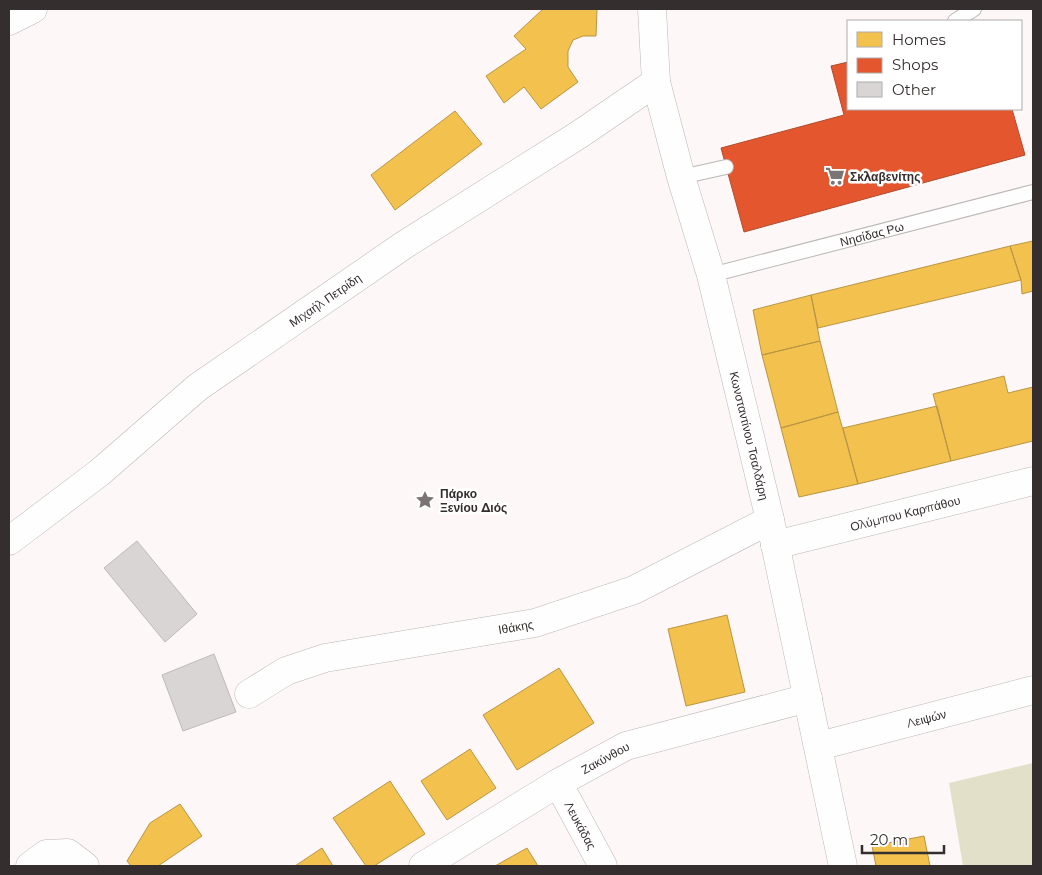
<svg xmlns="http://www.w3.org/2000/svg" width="1042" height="875" font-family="Montserrat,sans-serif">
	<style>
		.green { fill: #e3e0c9 }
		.homes { fill: #f2c14e; stroke: #b99544 }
		.shops { fill: #e4572e; stroke: #af4b2e }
		.building { fill: #dad5d5; stroke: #bfbaba }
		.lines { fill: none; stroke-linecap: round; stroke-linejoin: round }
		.service-casing { stroke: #bcb7b6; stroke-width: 16 }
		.minor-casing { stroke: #bcb7b6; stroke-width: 29 }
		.tertiary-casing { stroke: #bcb7b6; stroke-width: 29 }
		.secondary-casing { stroke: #bcb7b6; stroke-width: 29 }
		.service { stroke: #fffefe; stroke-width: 14 }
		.minor { stroke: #fffefe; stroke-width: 28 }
		.tertiary { stroke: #fffefe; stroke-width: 28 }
		.secondary { stroke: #fffefe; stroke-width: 28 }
		.labels { text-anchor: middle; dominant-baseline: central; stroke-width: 5; stroke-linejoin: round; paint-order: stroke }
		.poi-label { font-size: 12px; font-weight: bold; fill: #342f2e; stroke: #fff; text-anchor: start }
		.street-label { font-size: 12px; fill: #342f2e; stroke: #fff }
	</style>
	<rect width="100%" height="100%" fill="#fdf8f7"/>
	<path class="green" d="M1033,763V866H963L949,783Z"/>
	<path class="homes" d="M543,9H597L596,36H583L573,40L568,51V67L578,82L541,109L524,87L504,103L486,76L526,49L514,36Z
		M455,111L482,144L395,210L371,175Z
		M1033,241V291L1022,294L1021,280L1010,246Z
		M1010,246L1021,280L818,328L811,295Z
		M811,295L820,341L762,355L753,310Z
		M820,341L838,412L781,428L762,355Z
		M1004,376L1008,393L1033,387V441L951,461L933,394Z
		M937,406L951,461L858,484L843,428Z
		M838,412L858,484L799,497L781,428Z
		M727,615L745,692L686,706L668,629Z
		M559,668L594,723L517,770L483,715Z
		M470,749L496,788L447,820L421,781Z
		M390,781L425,834L374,866H366L333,818Z
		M180,804L202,836L158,866H131L127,861L150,823Z
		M924,836L930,866H876L872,846Z
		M322,848L333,866H295Z
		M527,848L538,866H495Z"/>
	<path class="shops" d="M848,62V109H1012L1025,155L744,232L721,148L844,115L831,66Z"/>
	<path class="building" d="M137,541L197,614L165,642L104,568Z
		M214,654L236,712L183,731L162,675Z"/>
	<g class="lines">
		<g class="service-casing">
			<g id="service">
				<path d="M955,21L974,9"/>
				<path d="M681,177L726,167"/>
				<path id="s1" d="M711,275L1033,192"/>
			</g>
		</g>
		<g class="minor-casing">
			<g id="minor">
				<path d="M9,21L33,9"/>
				<path id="s2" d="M775,545L1033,481"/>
				<path id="s3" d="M249,694L286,671L325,658L535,623L634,590L770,520"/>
				<path id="s4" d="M819,746L1033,690"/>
				<path id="s5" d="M558,783L603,866"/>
				<path d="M30,866L46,854L68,853L85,866"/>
				<path id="s6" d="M423,866L558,783L626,746L808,698"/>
			</g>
		</g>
		<g class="tertiary-casing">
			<g id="tertiary">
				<path id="s7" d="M656,82L681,177L711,275L770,520L843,866"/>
			</g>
		</g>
		<g class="secondary-casing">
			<g id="secondary">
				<path id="s8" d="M9,541L99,473L198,387L404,245L580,134L656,82L652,9"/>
			</g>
		</g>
		<use href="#service" class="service"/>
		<use href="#minor" class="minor"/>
		<use href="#tertiary" class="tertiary"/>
		<use href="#secondary" class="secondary"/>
	</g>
	<defs>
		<g id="supermarket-bare" transform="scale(1.5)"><path d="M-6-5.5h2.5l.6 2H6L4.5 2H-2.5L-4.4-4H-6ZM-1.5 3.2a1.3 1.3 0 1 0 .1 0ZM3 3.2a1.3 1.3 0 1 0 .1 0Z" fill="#7a7574" stroke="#fff" stroke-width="2.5" paint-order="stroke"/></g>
		<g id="sight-bare" transform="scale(1.5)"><path d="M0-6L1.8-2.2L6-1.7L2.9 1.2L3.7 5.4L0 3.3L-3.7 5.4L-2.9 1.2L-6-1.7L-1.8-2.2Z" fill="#7a7574" stroke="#fff" stroke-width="2.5" paint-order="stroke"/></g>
	</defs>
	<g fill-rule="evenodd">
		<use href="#supermarket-bare" x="835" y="176"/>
		<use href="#sight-bare" x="425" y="500"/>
	</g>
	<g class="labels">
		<g class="poi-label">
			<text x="850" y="176">Σκλαβενίτης</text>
			<text x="440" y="493">Πάρκο<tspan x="440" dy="14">Ξενίου Διός</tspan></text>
		</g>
		<g class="street-label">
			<text stroke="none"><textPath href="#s1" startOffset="166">Νησίδας Ρω</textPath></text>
			<text stroke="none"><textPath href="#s8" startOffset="398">Μιχαήλ Πετρίδη</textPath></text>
			<text stroke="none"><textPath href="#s7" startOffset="366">Κωνσταντίνου Τσαλδάρη</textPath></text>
			<text stroke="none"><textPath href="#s2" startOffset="134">Ολύμπου Καρπάθου</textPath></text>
			<text stroke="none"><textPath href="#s3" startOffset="278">Ιθάκης</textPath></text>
			<text stroke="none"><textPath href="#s4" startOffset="111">Λειψών</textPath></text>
			<text stroke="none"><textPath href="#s6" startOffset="212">Ζακύνθου</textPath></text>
			<text stroke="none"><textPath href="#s5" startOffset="48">Λευκάδας</textPath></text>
		</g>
	</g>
	<rect width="1042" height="875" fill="none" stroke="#342f2e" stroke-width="20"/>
	<rect x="847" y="20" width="175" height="90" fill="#ffffff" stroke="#aeacab"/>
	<rect x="857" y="32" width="25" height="15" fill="#f2c14e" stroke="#aeacab"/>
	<text x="892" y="45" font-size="15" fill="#342f2e">Homes</text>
	<rect x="857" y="58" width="25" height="15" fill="#e4572e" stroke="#aeacab"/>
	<text x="892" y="70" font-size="15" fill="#342f2e">Shops</text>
	<rect x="857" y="82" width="25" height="15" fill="#dad5d5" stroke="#aeacab"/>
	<text x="892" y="95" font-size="15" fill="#342f2e">Other</text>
	<path d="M862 845v8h82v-8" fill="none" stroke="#342f2e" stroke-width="2.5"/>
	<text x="870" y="845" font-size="15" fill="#342f2e" stroke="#ffffff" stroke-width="4" paint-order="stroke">20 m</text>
</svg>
